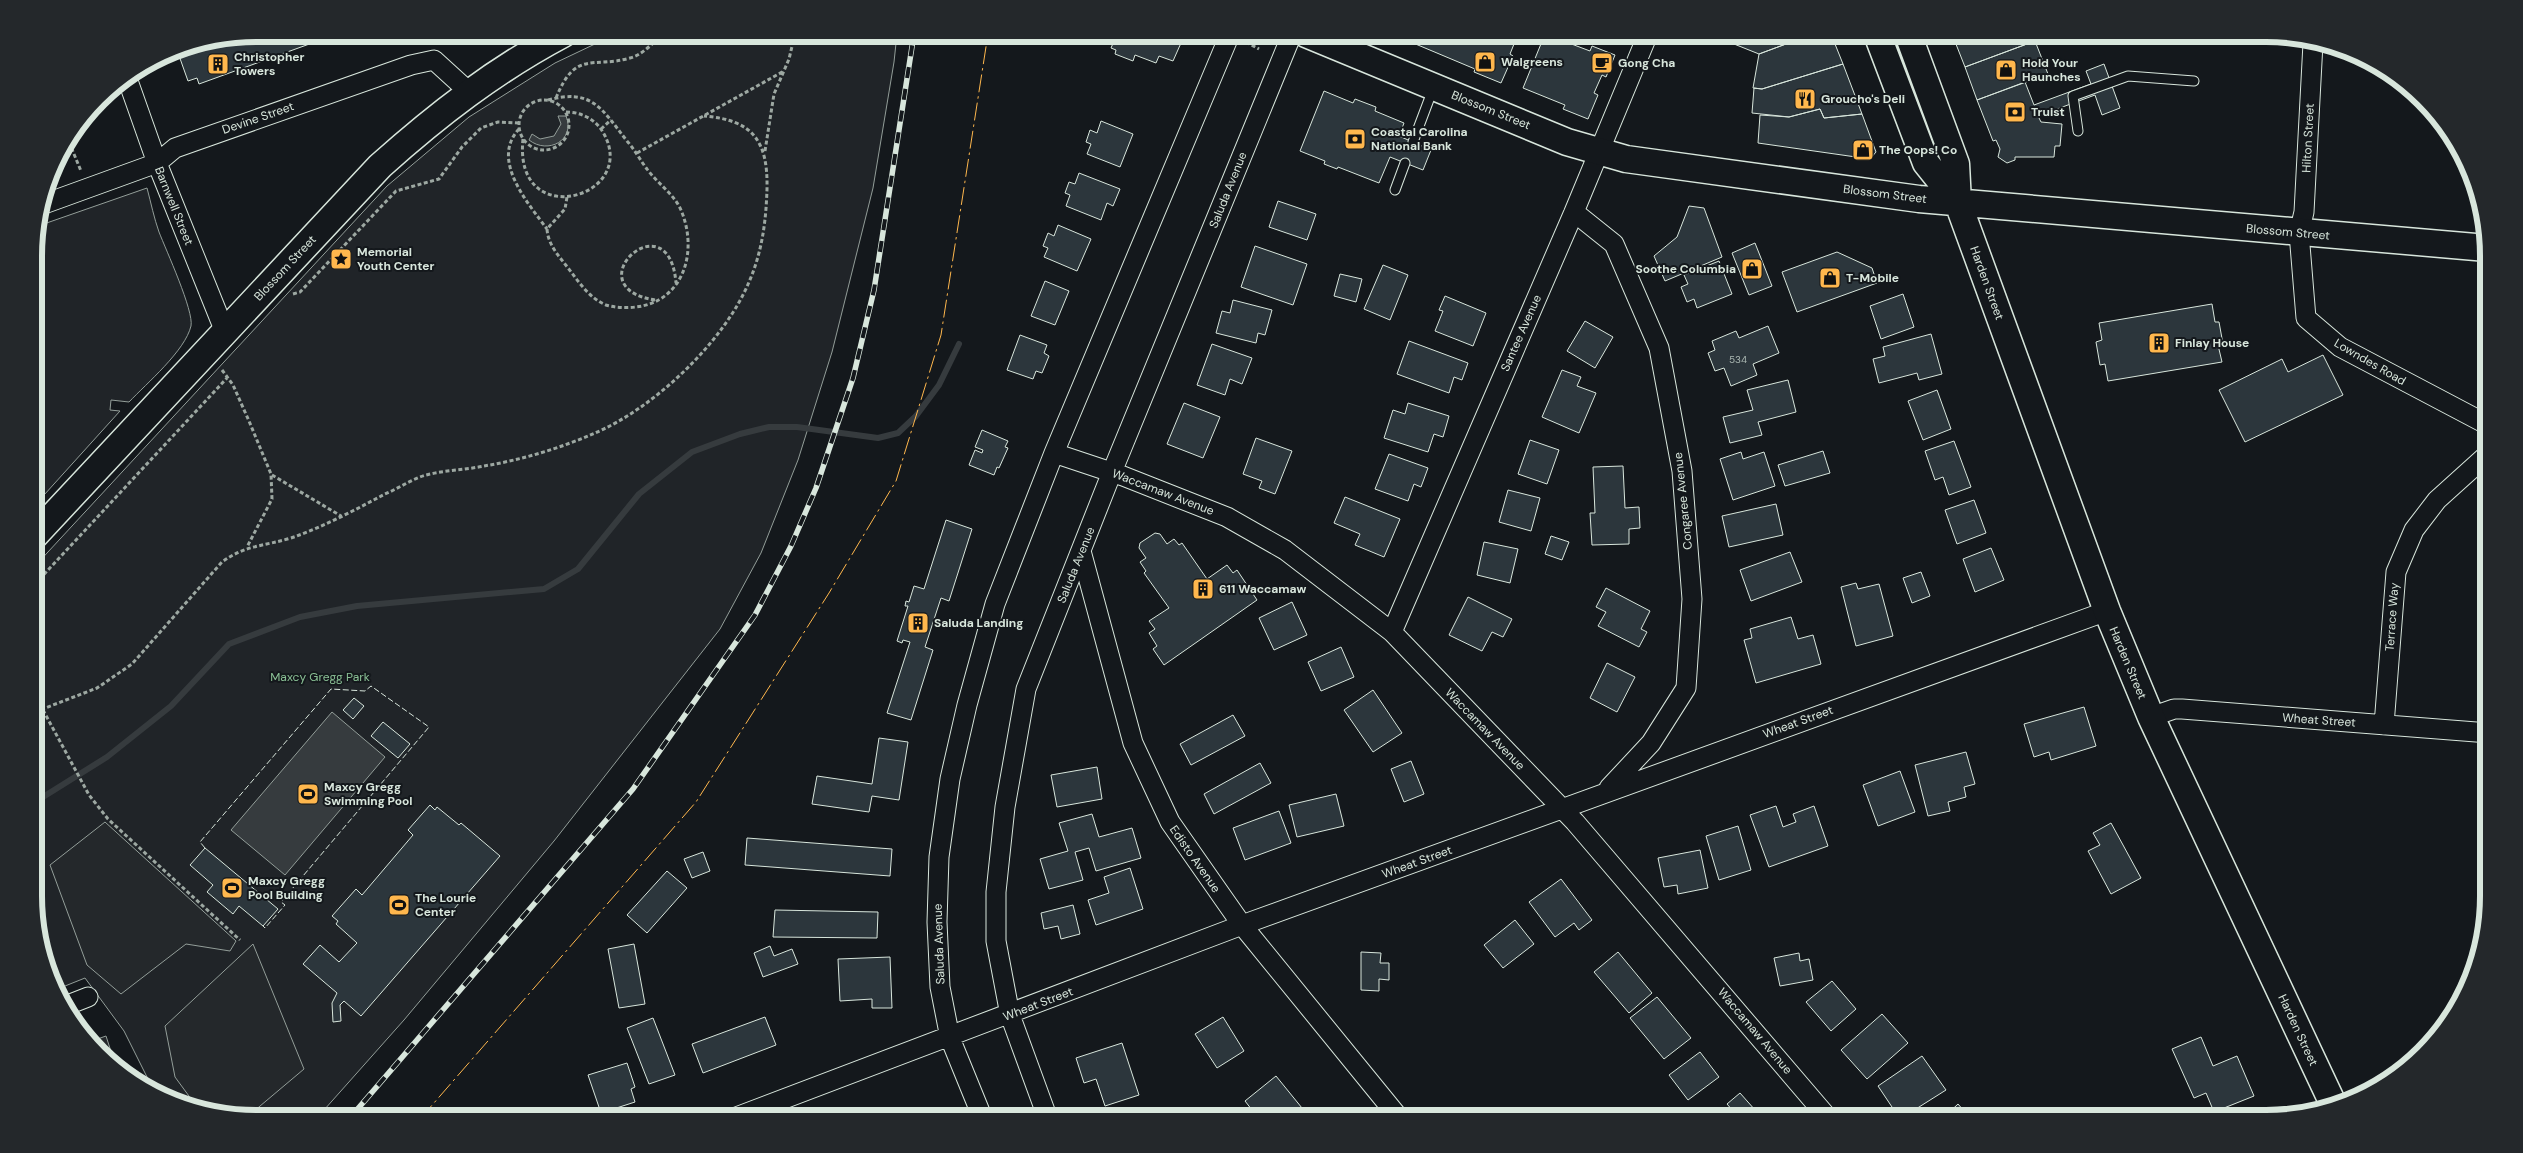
<svg xmlns="http://www.w3.org/2000/svg" width="2523" height="1153" font-family="'DM Sans',sans-serif">
	<style>
		.green { fill: #202428; stroke: #939e99 }
		.parking { fill: #24282b; stroke: #939e99 }
		.water { fill: #363b3e; stroke: #939e99 }
		.lines { fill: none; stroke-linecap: round; stroke-linejoin: round }
		.stream { stroke: #363b3e; stroke-width: 6 }
		.building { fill: #2c363c; stroke: #d8e6dc }
		.lane-casing { stroke: #d8e6dc; stroke-width: 11 }
		.street-casing { stroke: #d8e6dc; stroke-width: 21 }
		.secondary-casing { stroke: #d8e6dc; stroke-width: 29 }
		.path { stroke: #9da8a2; stroke-width: 3; stroke-dasharray: 4 2.5; stroke-linecap: butt }
		.lane { stroke: #14181c; stroke-width: 9 }
		.street { stroke: #14181c; stroke-width: 19 }
		.secondary { stroke: #14181c; stroke-width: 26 }
		.rail-casing { stroke: #d8e6dc; stroke-width: 5.5 }
		.rail { stroke: #14181c; stroke-width: 4; stroke-dasharray: 11; stroke-linecap: butt }
		.fence { stroke: #d8e6dc; stroke-width: 1; stroke-dasharray: 6 2.5; stroke-linecap: butt }
		.power { stroke: #ffb74d; stroke-width: 1; stroke-dasharray: 18 4 2.5 4; stroke-linecap: butt }
		.labels { text-anchor: middle; dominant-baseline: central; stroke-width: 4; stroke-linejoin: round; paint-order: stroke }
		.number-label { font-size: 10px; fill: #adbab4 }
		.poi-label { font-size: 12px; font-weight: bold; fill: #d8e6dc; stroke: #14181c; text-anchor: start }
		.street-label { font-size: 12px; fill: #d8e6dc; stroke: #14181c }
		.park-label { font-size: 12px; fill: #8ac095; stroke: #14181c }
		.rim { fill: none; stroke: #d8e6dc; stroke-width: 6 }
	</style>
	<rect width="100%" height="100%" fill="#14181c"/>
	<path class="green" d="M616,34H897L894,62L873,188L832,352L798,460L761,553L720,629L554,841L404,1020L316,1119H256L171,1102L155,1093L124,1031L85,978L55,990L51,982L36,926L35,566L387,186L469,117L555,63Z
		M147,188C151,203 154,218 159,232C166,250 194,311 191,326C185,351 147,383 129,402L111,400L110,410L120,411L35,505L34,241L38,226Z"/>
	<path class="parking" d="M105,822L236,941L230,951L186,944L121,994L87,965L50,865Z
		M253,944L304,1069L247,1117L197,1107L175,1077L165,1026Z
		M106,1036L117,1070L89,1042Z"/>
	<path class="water" d="M558,116H566C576,140 548,155 529,140L532,134L540,139L554,136L561,124Z
		M332,712L385,757L285,875L231,830Z"/>
	<g class="lines">
		<path class="stream" d="M35,802L107,757L171,706L229,644L300,617L357,606L544,589L578,569L639,494L692,452L740,434L769,427H797L878,438L898,433L916,416L939,385L959,344"/>
	</g>
	<path class="building" d="M256,34H337L199,84L197,78L188,81L177,50Z
		M1117,34H1185L1173,61L1159,56L1156,63L1135,55L1133,61L1115,54L1116,50L1111,48Z
		M1379,34H1518L1510,54L1513,56L1501,83L1474,72L1475,69L1406,40L1404,44Z
		M1545,34L1590,51L1592,46L1615,55L1606,77L1602,75L1594,93L1598,95L1588,119L1563,109L1565,105L1523,88Z
		M1709,34H1813L1759,54Z
		M1813,34H1831L1843,64L1762,89L1753,88L1759,54Z
		M1952,34H2033L2035,41L1965,67Z
		M2035,41L2048,74L1977,100L1965,67Z
		M1843,64L1862,114L1824,118L1820,109L1789,117L1752,113L1754,88L1762,89Z
		M2104,64L2120,108L2102,115L2095,95L2038,116L2041,122L2062,124L2060,146H2055L2054,157H2015V160L2007,163L1998,157L2000,149L1996,140L1993,141L1977,100L2025,82L2034,105L2091,84L2086,71Z
		M1324,91L1353,103L1355,99L1376,107L1375,111L1404,123L1399,136L1431,150L1423,170L1390,157L1379,183L1338,167L1337,169L1324,164L1325,161L1300,151Z
		M1820,109L1824,118L1862,114L1876,152L1870,159L1758,143L1760,115L1789,117Z
		M1101,121L1133,134L1120,167L1087,154L1091,144L1086,142L1090,130L1097,133Z
		M1079,173L1120,189L1113,206L1107,203L1101,220L1066,206L1070,195L1065,193L1069,182L1075,184Z
		M1278,201L1316,214L1307,240L1269,227Z
		M1689,206L1704,208L1722,257L1665,281L1654,256L1677,237Z
		M1058,225L1091,239L1077,271L1044,257L1048,248L1043,246L1048,233L1054,236Z
		M1755,243L1772,286L1749,295L1732,253Z
		M1255,246L1307,264L1293,305L1241,287Z
		M1837,252L1872,268L1877,283L1797,312L1782,272Z
		M1719,261L1732,294L1697,308L1694,299L1687,302L1681,287L1688,284L1684,275Z
		M1383,265L1408,275L1390,320L1364,309Z
		M1340,274L1362,279L1356,302L1334,296Z
		M1045,281L1069,291L1055,325L1031,316Z
		M1903,294L1914,327L1881,339L1870,306Z
		M1445,296L1486,313L1473,346L1435,331L1443,311L1439,310Z
		M1233,300L1272,310L1265,335L1258,333L1256,343L1216,333L1222,311L1230,313Z
		M2212,304L2215,322H2219L2223,344L2218,345L2222,362L2108,381L2105,364L2100,365L2096,342L2102,340L2099,323Z
		M1585,321L1613,337L1595,368L1567,351Z
		M1768,326L1779,353L1753,364L1757,375L1731,386L1724,368L1715,371L1708,353L1715,350L1712,341L1736,331L1739,338Z
		M1931,334L1942,374L1919,380L1917,373L1879,383L1873,359L1885,356L1883,347Z
		M1020,335L1047,345L1044,353L1049,356L1042,373L1036,371L1033,379L1007,370Z
		M1409,341L1468,363L1462,380L1454,377L1449,393L1397,374Z
		M1212,344L1252,358L1242,384L1230,379L1225,395L1197,385Z
		M2323,355L2343,395L2245,442L2219,390L2282,359L2288,372Z
		M1562,370L1581,377L1577,386L1596,393L1579,433L1542,417Z
		M1788,380L1796,412L1758,422L1762,435L1730,443L1723,417L1753,410L1747,390Z
		M1937,390L1951,429L1923,440L1908,401Z
		M1184,403L1220,417L1203,458L1167,444Z
		M1408,403L1449,416L1443,437L1434,434L1428,452L1384,438L1393,410L1405,414Z
		M982,430L1008,441L1005,447L1008,448L999,468L997,467L994,475L969,465L975,450L982,453L983,450L975,447Z
		M1256,438L1292,451L1275,494L1259,488L1262,481L1243,474Z
		M1530,440L1559,450L1547,484L1518,474Z
		M1954,441L1971,487L1949,495L1943,477L1935,480L1925,451Z
		M1823,451L1830,473L1785,486L1778,465Z
		M1741,452L1743,459L1764,452L1775,486L1733,500L1720,459Z
		M1389,454L1428,468L1421,487L1414,484L1408,501L1375,489Z
		M1623,466L1625,508L1639,507L1640,528L1629,529V544L1592,545L1590,513H1595L1593,467Z
		M1508,490L1540,498L1531,531L1499,522Z
		M1345,497L1400,519L1384,557L1355,545L1360,534L1334,523Z
		M1974,500L1986,533L1957,544L1945,510Z
		M1776,504L1783,535L1729,547L1722,516Z
		M946,520L972,529L949,601L941,598L925,647L933,650L911,720L887,713L910,642L903,640L902,643L897,641L908,606H905L906,601L909,602L914,586L924,589Z
		M1155,533L1160,534L1167,544L1174,539L1179,545L1182,543L1207,579L1227,565L1233,573L1237,570L1257,600L1164,665L1153,649L1157,646L1149,633L1155,629L1149,621L1169,608L1144,573L1146,571L1140,562L1146,558L1139,548L1140,543Z
		M1551,536L1569,542L1562,560L1545,554Z
		M1484,542L1518,549L1510,583L1477,575Z
		M1991,548L2004,580L1975,592L1963,559Z
		M1790,552L1802,582L1751,601L1740,570Z
		M1921,572L1930,596L1912,603L1903,578Z
		M1856,583L1858,589L1879,584L1893,636L1856,646L1841,587Z
		M1606,588L1650,611L1641,629L1647,632L1639,647L1598,626L1606,612L1596,607Z
		M1468,597L1512,619L1503,637L1492,632L1482,651L1449,635Z
		M1292,602L1307,635L1274,650L1259,618Z
		M1791,617L1798,639L1813,635L1821,664L1756,683L1744,640L1752,638L1750,629Z
		M1341,647L1354,677L1321,691L1308,662Z
		M1607,663L1635,677L1617,712L1590,698Z
		M1373,690L1402,733L1373,752L1344,710Z
		M354,698L364,706L353,719L343,710Z
		M2084,707L2096,746L2051,760L2049,752L2034,757L2024,724Z
		M1233,715L1245,736L1191,765L1180,744Z
		M383,722L410,744L398,758L371,736Z
		M879,738L908,742L899,800L872,796L869,812L812,804L817,776L872,784Z
		M1966,752L1975,784L1964,787L1966,797L1948,802L1950,811L1928,816L1915,765Z
		M1411,761L1424,794L1404,802L1391,769Z
		M1260,763L1271,783L1214,814L1204,794Z
		M1097,767L1102,799L1057,807L1051,775Z
		M1900,771L1915,812L1878,826L1863,785Z
		M1336,794L1344,826L1297,837L1289,805Z
		M430,805L435,810L437,807L459,825L461,823L500,856L361,1016L344,1001L340,1005L341,1021L333,1022L332,1003L337,993L303,964L320,945L339,962L357,943L336,924L338,921L332,916L356,889L362,895L413,835L408,830Z
		M1776,806L1783,827L1796,822L1793,814L1814,806L1828,846L1769,867L1750,815Z
		M1279,811L1291,843L1245,860L1233,828Z
		M1092,814L1099,837L1132,828L1141,858L1096,871L1089,848L1075,852L1083,880L1049,889L1040,859L1068,851L1059,823Z
		M2111,823L2141,878L2111,894L2088,851L2100,845L2093,833Z
		M1738,826L1751,870L1719,880L1706,836Z
		M747,838L892,849L890,876L745,865Z
		M205,848L278,909L263,926L239,906L233,914L207,892L213,885L190,865Z
		M1700,850L1708,888L1678,894L1677,885L1664,887L1658,858Z
		M703,852L710,871L692,878L684,859Z
		M1130,868L1143,909L1096,925L1088,900L1109,893L1104,877Z
		M667,871L687,888L647,933L627,915Z
		M1561,879L1592,920L1579,930L1574,923L1555,937L1529,902Z
		M1073,905L1080,934L1061,939L1058,926L1044,929L1041,913Z
		M775,910L878,912L877,938L773,937Z
		M1515,920L1534,944L1503,968L1484,945Z
		M634,944L645,1004L619,1008L608,949Z
		M770,946L774,956L792,949L798,964L763,977L754,953Z
		M1361,952L1381,953L1380,963H1389V980L1379,979V991L1361,990Z
		M1618,952L1652,993L1629,1013L1594,972Z
		M1799,953L1800,961L1809,959L1813,980L1780,986L1774,958Z
		M890,957L892,1008H872V999L840,1001L838,959Z
		M1832,981L1856,1009L1831,1031L1806,1002Z
		M1657,997L1691,1038L1664,1059L1630,1018Z
		M1882,1014L1908,1043L1867,1079L1841,1050Z
		M765,1017L776,1045L703,1073L692,1044Z
		M1223,1017L1244,1051L1217,1068L1195,1034Z
		M653,1018L675,1075L649,1084L627,1028Z
		M2201,1037L2213,1066L2237,1056L2254,1096L2214,1112L2206,1093L2194,1098L2172,1049Z
		M1122,1043L1139,1095L1105,1106L1096,1079L1084,1083L1076,1058Z
		M1700,1052L1719,1077L1688,1100L1669,1075Z
		M1922,1056L1946,1090L1900,1119L1878,1086Z
		M627,1063L635,1087L631,1089L635,1102L601,1113L588,1075Z
		M1276,1076L1302,1108L1288,1119H1242L1252,1110L1245,1101Z
		M1740,1093L1763,1119H1724L1733,1111L1727,1104Z
		M1958,1104L1971,1119H1942Z
		M530,1109L533,1119H494Z
		M476,1110L479,1119H462L461,1116Z
		M2251,1113L2254,1119H2238Z"/>
	<g class="lines">
		<g class="lane-casing">
			<path id="lane" d="M2078,131L2073,96L2128,76L2194,81
				M1413,142L1433,89
				M1395,190L1405,163"/>
		</g>
		<g class="street-casing">
			<path id="street" d="M2313,43L2304,212L2299,233L2306,318L2340,347L2488,425
				M127,78L157,163L225,332
				M44,204L157,163L175,148L411,65L434,60L468,91
				M1574,212L1614,244L1659,348L1682,471L1692,599L1686,688L1651,743L1609,788
				M1054,453L1123,476L1227,517L1285,550L1392,632L1575,822L1829,1119
				M1081,551L1133,743L1170,822L1242,925L1400,1119
				M1392,632L1574,212L1648,34
				M2151,717L2174,709H2182L2489,733
				M2384,725L2396,572L2414,530L2437,500L2488,454
				M65,1006L88,997
				M731,1119L1242,925L2107,611
				M983,1119L950,1038L940,987L937,922L939,857L950,779L967,705L995,604L1054,453L1230,34
				M1048,1119L1010,1015L996,941V892L1005,807L1026,689L1112,472L1292,34"/>
		</g>
		<g class="secondary-casing">
			<path id="secondary" d="M1306,34L1567,142L1626,159L1919,199L2487,248
				M1877,34L1926,163L1958,203
				M1908,34L1956,164L1958,203L2107,611L2151,717L2335,1108
				M35,535L380,166C437,115 495,70 563,34"/>
		</g>
		<path class="path" d="M1246,42L1259,49
			M556,98C576,49 592,69 630,58C643,55 654,41 664,34
			M548,100C592,88 602,109 627,141C635,150 640,160 647,169C657,183 674,194 681,210C698,250 685,301 636,307C626,308 616,308 606,305C589,298 579,282 568,268C559,256 548,245 547,229L565,209L567,197
			M519 125a25 25 0 1 1 50 0a25 25 0 1 1-50 0Z
			M519,129C490,160 528,203 547,229
			M601,129L611,120
			M523,139C513,233 639,198 604,134C596,119 581,112 566,112
			M69,142L81,171
			M765,151L774,94L789,59L795,34
			M637,153L784,71
			M293,294L300,292L396,191L439,179L462,147L481,128L498,122L519,123
			M655,300C572,287 669,197 676,283
			M222,370L233,385L249,421L271,474L272,499L247,547
			M272,475L341,516
			M35,584L227,378
			M43,710L89,795L108,819L240,940
			M35,712L97,688L132,664L222,562C245,545 265,546 291,538C323,527 355,510 385,494C399,488 412,479 426,475C445,470 465,470 484,466C521,460 561,448 595,433C654,408 724,342 749,282C762,252 766,222 767,189C768,142 754,120 704,116"/>
		<use href="#lane" class="lane"/>
		<use href="#street" class="street"/>
		<use href="#secondary" class="secondary"/>
		<g class="rail-casing">
			<path id="rail" d="M349,1119L633,789L755,615L791,546L816,488L853,378L874,290L914,34"/>
		</g>
		<use href="#rail" class="rail"/>
		<path class="fence" d="M205,848L200,842L331,689L365,691L371,686L429,727L281,902L285,905L265,928L263,926"/>
		<path class="power" d="M420,1119L696,802L829,593L896,481L941,335L988,34"/>
	</g>
	<defs>
		<g id="shop-square" transform="scale(1.125)"><rect x="-9" y="-9" width="18" height="18" rx="4" fill="#ffb74d" stroke="#14181c"/><path d="M-5-2.5h2.3a2.7 3.5 0 0 1 5.4 0H5L5.5 6h-11ZM-1.5-2.5h3a1.5 2.3 0 0 0-3 0Z" fill="#111"/></g>
		<g id="cafe-square" transform="scale(1.125)"><rect x="-9" y="-9" width="18" height="18" rx="4" fill="#ffb74d" stroke="#14181c"/><path d="M-5.5-4.5H6V0H3Q3 3.5 0 3.5H-2.5Q-5.5 3.5-5.5 0ZM3-3.2v2h1.7v-2ZM-6 4.5H4V6H-6Z" fill="#111"/></g>
		<g id="building-square" transform="scale(1.125)"><rect x="-9" y="-9" width="18" height="18" rx="4" fill="#ffb74d" stroke="#14181c"/><path d="M-4-6H4V6H1V3H-1V6H-4ZM-2.5-4.3h1.7v1.8h-1.7ZM.8-4.3h1.7v1.8H.8ZM-2.5-1h1.7V.8h-1.7ZM.8-1h1.7V.8H.8Z" fill="#111"/></g>
		<g id="restaurant-square" transform="scale(1.125)"><rect x="-9" y="-9" width="18" height="18" rx="4" fill="#ffb74d" stroke="#14181c"/><path d="M-5-6h1v4h1v-4h1v4h1v-4h1v5L-1.5 .5V6h-2V.5L-5-1ZM5-6V6H3V1.5H1.5Q1.5-4 5-6Z" fill="#111"/></g>
		<g id="bank-square" transform="scale(1.125)"><rect x="-9" y="-9" width="18" height="18" rx="4" fill="#ffb74d" stroke="#14181c"/><path d="M-6-4H6V4H-6ZM0-2.3a2.3 2.3 0 1 0 0 4.6a2.3 2.3 0 1 0 0-4.6Z" fill="#111"/></g>
		<g id="sight-square" transform="scale(1.125)"><rect x="-9" y="-9" width="18" height="18" rx="4" fill="#ffb74d" stroke="#14181c"/><path d="M0-6L1.8-2.2L6-1.7L2.9 1.2L3.7 5.4L0 3.3L-3.7 5.4L-2.9 1.2L-6-1.7L-1.8-2.2Z" fill="#111"/></g>
		<g id="stadium-square" transform="scale(1.125)"><rect x="-9" y="-9" width="18" height="18" rx="4" fill="#ffb74d" stroke="#14181c"/><path d="M0-5a6.5 5 0 1 0 0 10a6.5 5 0 1 0 0-10ZM-3.5-1.8h7v3.6h-7Z" fill="#111"/></g>
	</defs>
	<g fill-rule="evenodd">
		<use href="#shop-square" x="1485" y="62"/>
		<use href="#cafe-square" x="1602" y="63"/>
		<use href="#building-square" x="218" y="64"/>
		<use href="#shop-square" x="2006" y="70"/>
		<use href="#restaurant-square" x="1805" y="99"/>
		<use href="#bank-square" x="2015" y="112"/>
		<use href="#bank-square" x="1355" y="139"/>
		<use href="#shop-square" x="1863" y="150"/>
		<use href="#sight-square" x="341" y="259"/>
		<use href="#shop-square" x="1752" y="269"/>
		<use href="#shop-square" x="1830" y="278"/>
		<use href="#building-square" x="2159" y="343"/>
		<use href="#building-square" x="1203" y="589"/>
		<use href="#building-square" x="918" y="623"/>
		<use href="#stadium-square" x="308" y="794"/>
		<use href="#stadium-square" x="232" y="888"/>
		<use href="#stadium-square" x="399" y="905"/>
	</g>
	<g class="labels">
		<g class="number-label">
			<text x="1738" y="359">534</text>
		</g>
		<g class="poi-label">
			<text x="234" y="57">Christopher<tspan x="234" dy="14">Towers</tspan></text>
			<text x="1501" y="62">Walgreens</text>
			<text x="1618" y="63">Gong Cha</text>
			<text x="2022" y="63">Hold Your<tspan x="2022" dy="14">Haunches</tspan></text>
			<text x="1821" y="99">Groucho's Deli</text>
			<text x="2031" y="112">Truist</text>
			<text x="1371" y="132">Coastal Carolina<tspan x="1371" dy="14">National Bank</tspan></text>
			<text x="1879" y="150">The Oops! Co</text>
			<text x="357" y="252">Memorial<tspan x="357" dy="14">Youth Center</tspan></text>
			<text x="1736" y="269" text-anchor="end">Soothe Columbia</text>
			<text x="1846" y="278">T-Mobile</text>
			<text x="2175" y="343">Finlay House</text>
			<text x="1219" y="589">611 Waccamaw</text>
			<text x="934" y="623">Saluda Landing</text>
			<text x="324" y="787">Maxcy Gregg<tspan x="324" dy="14">Swimming Pool</tspan></text>
			<text x="248" y="881">Maxcy Gregg<tspan x="248" dy="14">Pool Building</tspan></text>
			<text x="415" y="898">The Lourie<tspan x="415" dy="14">Center</tspan></text>
		</g>
		<g class="street-label">
			<text transform="translate(1491 110) rotate(22)">Blossom Street</text>
			<text transform="translate(258 118) rotate(-19)">Devine Street</text>
			<text transform="translate(2308 138) rotate(-87)">Hilton Street</text>
			<text transform="translate(1228 190) rotate(-68)">Saluda Avenue</text>
			<text transform="translate(1885 194) rotate(7)">Blossom Street</text>
			<text transform="translate(174 206) rotate(68)">Barnwell Street</text>
			<text transform="translate(2288 232) rotate(5)">Blossom Street</text>
			<text transform="translate(285 268) rotate(-47)">Blossom Street</text>
			<text transform="translate(1987 283) rotate(70)">Harden Street</text>
			<text transform="translate(1521 333) rotate(-66)">Santee Avenue</text>
			<text transform="translate(2370 362) rotate(30)">Lowndes Road</text>
			<text transform="translate(1163 492) rotate(21)">Waccamaw Avenue</text>
			<text transform="translate(1683 501) rotate(-96)">Congaree Avenue</text>
			<text transform="translate(1076 565) rotate(-68)">Saluda Avenue</text>
			<text transform="translate(2392 617) rotate(-86)">Terrace Way</text>
			<text transform="translate(2128 663) rotate(67)">Harden Street</text>
			<text transform="translate(2319 720) rotate(4)">Wheat Street</text>
			<text transform="translate(1798 722) rotate(-20)">Wheat Street</text>
			<text transform="translate(1485 729) rotate(46)">Waccamaw Avenue</text>
			<text transform="translate(1195 859) rotate(55)">Edisto Avenue</text>
			<text transform="translate(1417 862) rotate(-20)">Wheat Street</text>
			<text transform="translate(939 944) rotate(-92)">Saluda Avenue</text>
			<text transform="translate(1038 1004) rotate(-21)">Wheat Street</text>
			<text transform="translate(2298 1030) rotate(65)">Harden Street</text>
			<text transform="translate(1755 1031) rotate(50)">Waccamaw Avenue</text>
		</g>
		<g class="park-label">
			<text x="320" y="677">Maxcy Gregg Park</text>
		</g>
	</g>
	<path d="M0 0H2523V1153H0ZM256 42H2266A214 214 0 0 1 2480 256V896A214 214 0 0 1 2266 1110H256A214 214 0 0 1 42 896V256A214 214 0 0 1 256 42Z" fill="#24282b" fill-rule="evenodd"/>
	<path class="rim" d="M256 42H2266A214 214 0 0 1 2480 256V896A214 214 0 0 1 2266 1110H256A214 214 0 0 1 42 896V256A214 214 0 0 1 256 42Z"/>
</svg>
